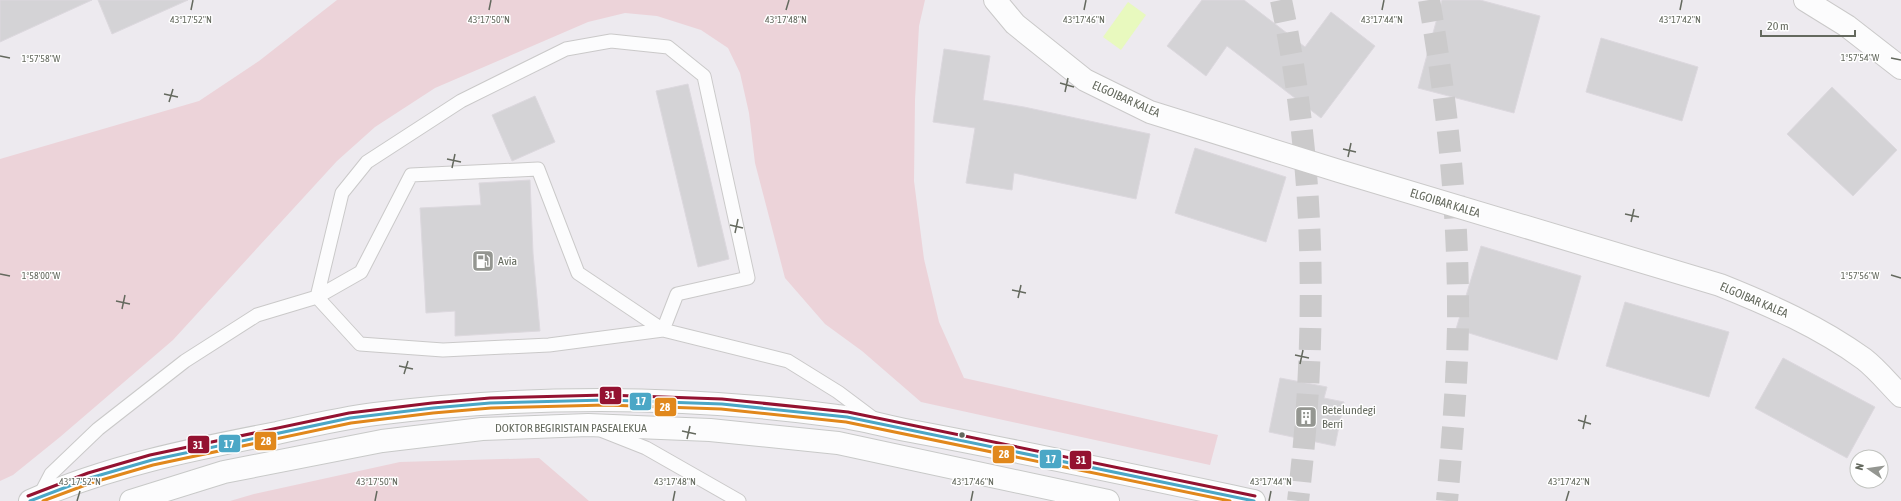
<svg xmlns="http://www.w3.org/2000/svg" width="1901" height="501" font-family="'Asap Condensed',sans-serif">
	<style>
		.green { fill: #ecd3d9 }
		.water { fill: #e8f9be }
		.building { fill: #d4d3d6; stroke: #dcd8de }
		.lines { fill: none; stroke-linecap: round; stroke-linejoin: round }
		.highway-tunnel { stroke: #cbcacb; stroke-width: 22; stroke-dasharray: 22 11; stroke-linecap: butt }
		.lane-casing { stroke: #cac9c9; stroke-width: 15 }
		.street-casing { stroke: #cac9c9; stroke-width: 24 }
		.secondary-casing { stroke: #c8c9c8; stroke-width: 24 }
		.lane { stroke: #fcfcfd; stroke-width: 13 }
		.street { stroke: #fcfcfd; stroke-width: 22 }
		.secondary { stroke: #fcfcfd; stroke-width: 22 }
		.bus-1-casing { stroke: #fff; stroke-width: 6 }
		.bus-2-casing { stroke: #fff; stroke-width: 6 }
		.bus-3-casing { stroke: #fff; stroke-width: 6 }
		.bus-1 { stroke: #4ba7c6; stroke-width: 3 }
		.bus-2 { stroke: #e1881c; stroke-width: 3 }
		.bus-3 { stroke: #941231; stroke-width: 3 }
		.ticks { fill: none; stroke: #64695e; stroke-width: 1.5 }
		.bus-dot { fill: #64695e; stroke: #fff; stroke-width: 1.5 }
		.labels { text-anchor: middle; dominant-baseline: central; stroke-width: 3; stroke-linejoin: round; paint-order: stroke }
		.street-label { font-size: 12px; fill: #64695e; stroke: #fff }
		.poi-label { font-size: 12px; fill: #64695e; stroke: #fff; text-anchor: start }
		.ticks-label { font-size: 10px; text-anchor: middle; fill: #64695e; stroke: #fff; stroke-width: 3; stroke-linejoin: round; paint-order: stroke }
		.line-badge { stroke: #fff; stroke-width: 1.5 }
		.badge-label { font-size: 11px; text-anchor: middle; font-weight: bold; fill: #fff }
	</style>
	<rect width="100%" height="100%" fill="#edeaef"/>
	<path class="green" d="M337,0H925L919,26L915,100L914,181L924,259L939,322L964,378L1218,435L1210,465L921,402L862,351L825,324L785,278L755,163L749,113L740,73L728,48L701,30L657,16L625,13L588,22L435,88L375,127L337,161L173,340L60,437L13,475L0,481V159L199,101L259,61Z
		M539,458L589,501H230L254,494L400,462Z"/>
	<path class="water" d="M1128,2L1146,15L1121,50L1103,37Z"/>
	<path class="building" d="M0,0H92L0,42Z
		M98,0H188L112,34Z
		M1202,0H1244L1305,47L1331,12L1375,46L1321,118L1227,46L1206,76L1167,46Z
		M1442,0H1480L1540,16L1514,113L1418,88Z
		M1601,38L1698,67L1682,121L1586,92Z
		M944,49L990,56L983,100L1024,107L1150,134L1136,199L1014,173L1012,190L966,183L975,128L933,122Z
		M688,84L729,259L698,267L656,91Z
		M1832,87L1897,150L1853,196L1787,134Z
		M535,96L555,142L512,161L492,115Z
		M1195,148L1286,177L1266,242L1175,213Z
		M530,180L533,253L540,331L455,336V311L426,313L420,208L481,205L479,183Z
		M1481,246L1581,276L1557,360L1456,329Z
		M1625,302L1729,332L1709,397L1606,366Z
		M1783,358L1875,407L1847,458L1755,408Z
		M1280,378L1327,387L1324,398L1344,402L1335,446L1269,432Z"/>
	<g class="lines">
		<path class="highway-tunnel" d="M1281,0C1316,165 1318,334 1298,501
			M1429,0C1448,108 1459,216 1458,326C1457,384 1452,443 1447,501"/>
		<g class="lane-casing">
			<path id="lane" d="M611,41L668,47L704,76L748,278L677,294L663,330L549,345L443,350L360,344L317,297L342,193L367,162L461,101L566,49Z
				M603,431L646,448L739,501
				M39,497L51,474L98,429L185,361L257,315L317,297L361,272L411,175L538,169L578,273L663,330L788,361L838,392L874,419"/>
		</g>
		<g class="street-casing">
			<path id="street" d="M995,0L1015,24L1085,80L1150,112L1339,171L1720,285C1770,305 1820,327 1864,359C1877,369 1889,384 1901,396
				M1805,0L1847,26L1901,68"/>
		</g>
		<g class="secondary-casing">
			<path id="secondary" d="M30,501C108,466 194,449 277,433C309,426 342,418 375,414C528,395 684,395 837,416C864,419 890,428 916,432C1029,453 1141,477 1254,501
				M131,501L224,472L382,441L482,429L588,425L710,430L838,443L1108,501"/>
		</g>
		<use href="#lane" class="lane"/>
		<use href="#street" class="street"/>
		<use href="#secondary" class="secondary"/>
		<g class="bus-1-casing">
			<path id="bus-1" d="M30,501L90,478L152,460L350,418L433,408L490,403L606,400L722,404L847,417L1254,501"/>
		</g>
		<g class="bus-2-casing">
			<path id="bus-2" d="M43,501L91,483L153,465L351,423L433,413L491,408L606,405L721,409L846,422L1230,501"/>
		</g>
		<g class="bus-3-casing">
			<path id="bus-3" d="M28,496L88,473L150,455L349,413L432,403L490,398L606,395L722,399L848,412L1255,496"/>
		</g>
		<use href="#bus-1" class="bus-1"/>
		<use href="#bus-2" class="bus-2"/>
		<use href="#bus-3" class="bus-3"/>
	</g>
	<path class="ticks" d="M191,10L193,0M489,10L491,0M786,10L789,0M1084,10L1086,0M1382,10L1384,0M1680,10L1682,0M0,56L10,58M1891,58L1901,60M1060,83L1074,87M1065,92L1068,78M164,94L178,97M169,102L173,89M1343,149L1356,152M1348,157L1351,143M447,159L461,162M452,168L455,154M1625,214L1639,217M1631,222L1634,209M730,225L743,228M735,233L738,219M0,274L10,276M1891,275L1901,278M1012,290L1026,293M1018,298L1021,285M116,301L130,304M122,309L125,295M1295,355L1309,358M1300,364L1303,350M399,366L413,369M404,374L408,361M1578,420L1591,424M1583,429L1586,415M682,431L696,434M687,439L690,426M77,501L80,491M375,501L377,491M673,501L675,491M971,501L973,491M1269,501L1271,491M1566,501L1569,491"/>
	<defs>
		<g id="fuel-square" transform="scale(1.15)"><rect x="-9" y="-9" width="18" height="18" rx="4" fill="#949691" stroke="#fff"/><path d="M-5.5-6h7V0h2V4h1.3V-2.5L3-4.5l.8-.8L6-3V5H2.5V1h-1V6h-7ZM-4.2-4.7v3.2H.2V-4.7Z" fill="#fff"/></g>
		<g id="building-square" transform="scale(1.15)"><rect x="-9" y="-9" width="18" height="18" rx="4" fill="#949691" stroke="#fff"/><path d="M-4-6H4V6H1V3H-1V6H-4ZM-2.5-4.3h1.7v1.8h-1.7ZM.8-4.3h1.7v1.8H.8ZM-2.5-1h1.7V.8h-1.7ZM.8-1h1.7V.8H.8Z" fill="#fff"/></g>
	</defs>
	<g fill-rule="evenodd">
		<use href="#fuel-square" x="483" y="261"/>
		<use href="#building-square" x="1306" y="417"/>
	</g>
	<circle class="bus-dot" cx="962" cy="435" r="3.5"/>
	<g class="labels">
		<g class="street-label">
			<text transform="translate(1126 99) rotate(24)">ELGOIBAR KALEA</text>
			<text transform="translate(1445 203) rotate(17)">ELGOIBAR KALEA</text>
			<text transform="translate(1754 300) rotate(23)">ELGOIBAR KALEA</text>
			<text x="571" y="428">DOKTOR BEGIRISTAIN PASEALEKUA</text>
		</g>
		<g class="poi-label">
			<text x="498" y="261">Avia</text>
			<text x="1322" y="410">Betelundegi<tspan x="1322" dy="14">Berri</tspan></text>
		</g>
	</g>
	<g class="ticks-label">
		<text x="191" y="23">43°17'52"N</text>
		<text x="489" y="23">43°17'50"N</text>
		<text x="786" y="23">43°17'48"N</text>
		<text x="1084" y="23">43°17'46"N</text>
		<text x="1382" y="23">43°17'44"N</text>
		<text x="1680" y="23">43°17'42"N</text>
		<text x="1860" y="61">1°57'54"W</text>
		<text x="41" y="62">1°57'58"W</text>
		<text x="1860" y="279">1°57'56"W</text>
		<text x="41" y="279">1°58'00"W</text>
		<text x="80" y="485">43°17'52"N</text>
		<text x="377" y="485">43°17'50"N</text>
		<text x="675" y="485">43°17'48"N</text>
		<text x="973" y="485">43°17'46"N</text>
		<text x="1271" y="485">43°17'44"N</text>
		<text x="1569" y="485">43°17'42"N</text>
	</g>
	<g class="line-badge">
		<rect x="599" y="386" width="23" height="19" rx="4" fill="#941231"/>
		<rect x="629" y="392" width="23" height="19" rx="4" fill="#4ba7c6"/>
		<rect x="654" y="397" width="23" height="20" rx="4" fill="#e1881c"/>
		<rect x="254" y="431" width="23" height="20" rx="4" fill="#e1881c"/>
		<rect x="218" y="434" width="23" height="19" rx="4" fill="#4ba7c6"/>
		<rect x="187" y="435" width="23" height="19" rx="4" fill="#941231"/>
		<rect x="992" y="445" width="23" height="19" rx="4" fill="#e1881c"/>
		<rect x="1039" y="449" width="23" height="20" rx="4" fill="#4ba7c6"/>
		<rect x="1069" y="450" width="23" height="20" rx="4" fill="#941231"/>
	</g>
	<g class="badge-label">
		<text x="610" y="399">31</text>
		<text x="641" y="405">17</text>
		<text x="665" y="411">28</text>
		<text x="266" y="445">28</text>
		<text x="229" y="448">17</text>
		<text x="198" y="449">31</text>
		<text x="1004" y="458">28</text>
		<text x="1051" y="463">17</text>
		<text x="1081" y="464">31</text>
	</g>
	<g transform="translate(1869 469) rotate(283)"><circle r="19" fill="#ffffff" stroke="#c1c3bf"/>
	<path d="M0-3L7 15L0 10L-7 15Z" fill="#949691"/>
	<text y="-6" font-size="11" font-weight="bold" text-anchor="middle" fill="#64695e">N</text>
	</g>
	<path d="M1761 30v6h94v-6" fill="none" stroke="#64695e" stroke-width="2"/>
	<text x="1767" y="30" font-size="12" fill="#64695e" stroke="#ffffff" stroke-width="3" paint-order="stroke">20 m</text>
</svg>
